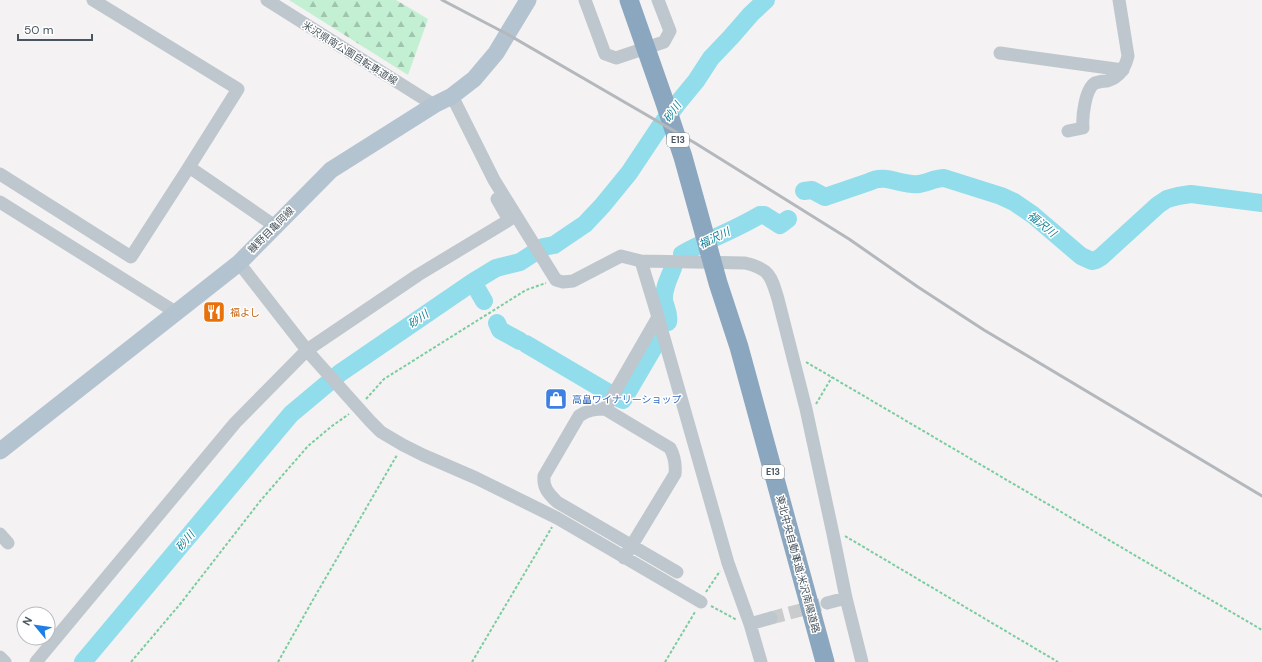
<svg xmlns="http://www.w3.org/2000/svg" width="1262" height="662" font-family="'DM Sans','Noto Sans JP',sans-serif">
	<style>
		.forest { fill: url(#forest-firs) }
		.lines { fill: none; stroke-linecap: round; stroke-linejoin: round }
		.river { stroke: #91ddeb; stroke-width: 18 }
		.minor-tunnel { stroke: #cacbcd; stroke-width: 13; stroke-dasharray: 13 6; stroke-linecap: butt }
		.path { stroke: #7bcda0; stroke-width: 2; stroke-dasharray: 3 2; stroke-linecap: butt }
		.minor { stroke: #bec7ce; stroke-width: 13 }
		.major { stroke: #b3c3d0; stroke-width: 17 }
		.highway { stroke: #8ba7bf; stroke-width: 19 }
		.rail { stroke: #b4b8bc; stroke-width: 3 }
		.labels { text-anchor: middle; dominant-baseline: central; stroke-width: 3; stroke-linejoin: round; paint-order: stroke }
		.shield { fill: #fff; stroke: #80898f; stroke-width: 1 }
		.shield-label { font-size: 9px; font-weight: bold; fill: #4a565f }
		.street-label { font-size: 10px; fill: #4a565f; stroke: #fff }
		.food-label { font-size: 10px; fill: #c56008; stroke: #fff; text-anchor: start }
		.shop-label { font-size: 10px; fill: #366cbe; stroke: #fff; text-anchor: start }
		.water-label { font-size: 11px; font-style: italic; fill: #0f8096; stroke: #fff }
	</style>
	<defs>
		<pattern id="forest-firs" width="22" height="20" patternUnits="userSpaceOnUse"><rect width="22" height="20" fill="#c3efd2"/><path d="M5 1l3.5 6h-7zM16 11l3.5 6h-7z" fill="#a0c4ae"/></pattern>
	</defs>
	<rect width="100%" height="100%" fill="#f4f2f2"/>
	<path class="forest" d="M289,0H396L428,19L408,75Z"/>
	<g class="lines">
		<path class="river" d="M804,191L812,190L825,197L869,182C886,173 901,186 919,184C927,183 935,178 944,178L1001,196L1014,202L1033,215L1081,256L1092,261L1096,260L1101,257L1158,205L1167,199L1178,196L1191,194L1262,203
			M682,254C707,240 735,230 760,215H764L780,225L788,219
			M473,282L484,301
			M668,322C670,314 665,307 664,300C663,289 669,278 673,268
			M497,323L500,330L520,341
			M526,344L609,393
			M618,398L623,400L657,342
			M83,662L291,414L340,373L473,282L496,268L520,262L543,247L554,245L585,224L602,206L629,173L659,128L677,104L696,81L711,58L731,37L751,14L766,0"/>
		<path class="minor-tunnel" d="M771,618L827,603"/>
		<path class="path" d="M806,362L1262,630
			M366,399L384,379L526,290L546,283
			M816,404L832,377
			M845,536L1058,662
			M706,592L720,571
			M711,606L737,620
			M131,662L181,603L261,500L308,446L332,426L349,414
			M278,662L314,598L397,455
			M472,662L552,527
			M665,662L695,612"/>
		<path class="minor" d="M93,0L238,89L189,167
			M267,0L434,105
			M585,0L605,54L616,58L664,42L670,31L658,0
			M1000,53L1123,70
			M452,96L494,180L556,280L563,282L573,281L621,256L641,261L745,263C770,269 771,276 778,299L806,409L833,534L846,598L862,662
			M1068,131L1083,128C1082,117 1085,89 1095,83C1098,82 1103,81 1107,81C1120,77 1125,68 1128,56L1119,0
			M0,174L131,257L189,167L275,226
			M0,202L177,313
			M641,261L658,317L728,563L750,624L761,662
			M239,263L310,354L370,421L381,432L403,445L423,455L476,478L557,518L701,602
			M605,409L658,317
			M0,534L8,543
			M624,558L632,545L675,474C676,464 675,457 670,448L605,409C595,409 588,410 579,416L544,476C543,488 548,493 557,502C597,525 637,549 677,572
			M827,603L846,598
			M750,624L771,618
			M0,657L5,662
			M36,662L235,423L307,350L418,275L509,220L497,199"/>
		<path class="major" d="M0,451L239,263L331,170L434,105L452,96L474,79L496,53L528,0"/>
		<path class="highway" d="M629,0L664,100L683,157L718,283L739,347L825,662"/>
		<path class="rail" d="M442,0L507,34L695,143L849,239L918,287L984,330L1262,496"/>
	</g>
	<defs>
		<g id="restaurant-square" transform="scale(1.15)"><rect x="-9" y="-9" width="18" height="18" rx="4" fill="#e8710a" stroke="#fff"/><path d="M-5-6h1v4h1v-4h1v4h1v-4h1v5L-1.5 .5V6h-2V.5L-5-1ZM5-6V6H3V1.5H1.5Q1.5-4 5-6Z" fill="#fff"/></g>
		<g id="shop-square" transform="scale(1.15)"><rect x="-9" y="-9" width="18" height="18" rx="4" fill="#3f7fe0" stroke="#fff"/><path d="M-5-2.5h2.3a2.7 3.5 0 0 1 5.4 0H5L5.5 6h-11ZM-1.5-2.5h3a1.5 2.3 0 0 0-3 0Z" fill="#fff"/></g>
	</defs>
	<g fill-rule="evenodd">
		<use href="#restaurant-square" x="214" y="312"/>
		<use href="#shop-square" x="556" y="399"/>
	</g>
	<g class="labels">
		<g class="shield">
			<rect x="667" y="133" width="22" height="14" rx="3"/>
			<rect x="762" y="465" width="22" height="14" rx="3"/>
		</g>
		<g class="shield-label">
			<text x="678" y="140">E13</text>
			<text x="773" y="472">E13</text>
		</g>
		<g class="street-label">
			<text transform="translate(350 53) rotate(32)">米沢県南公園自転車道線</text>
			<text transform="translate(271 230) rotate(-45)">糠野目亀岡線</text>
			<text transform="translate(798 564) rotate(75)">東北中央自動車道;米沢南陽道路</text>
		</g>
		<g class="food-label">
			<text x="230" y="312">福よし</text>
		</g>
		<g class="shop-label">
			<text x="572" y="399">高畠ワイナリーショップ</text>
		</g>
		<g class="water-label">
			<text transform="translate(672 112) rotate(-55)">砂川</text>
			<text transform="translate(1042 224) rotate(39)">福沢川</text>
			<text transform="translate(714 238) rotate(-26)">福沢川</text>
			<text transform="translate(418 319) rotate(-35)">砂川</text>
			<text transform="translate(185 541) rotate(-50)">砂川</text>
		</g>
	</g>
	<g transform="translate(36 626) rotate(299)"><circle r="19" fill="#ffffff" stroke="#b7bbbf"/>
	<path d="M0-3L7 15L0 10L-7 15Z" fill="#1d7ee3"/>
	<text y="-6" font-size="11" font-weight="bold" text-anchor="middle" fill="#4a565f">N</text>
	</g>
	<path d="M18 34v6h74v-6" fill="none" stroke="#4a565f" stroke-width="2"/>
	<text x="24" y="34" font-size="12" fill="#4a565f" stroke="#ffffff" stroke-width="3" paint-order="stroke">50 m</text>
</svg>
